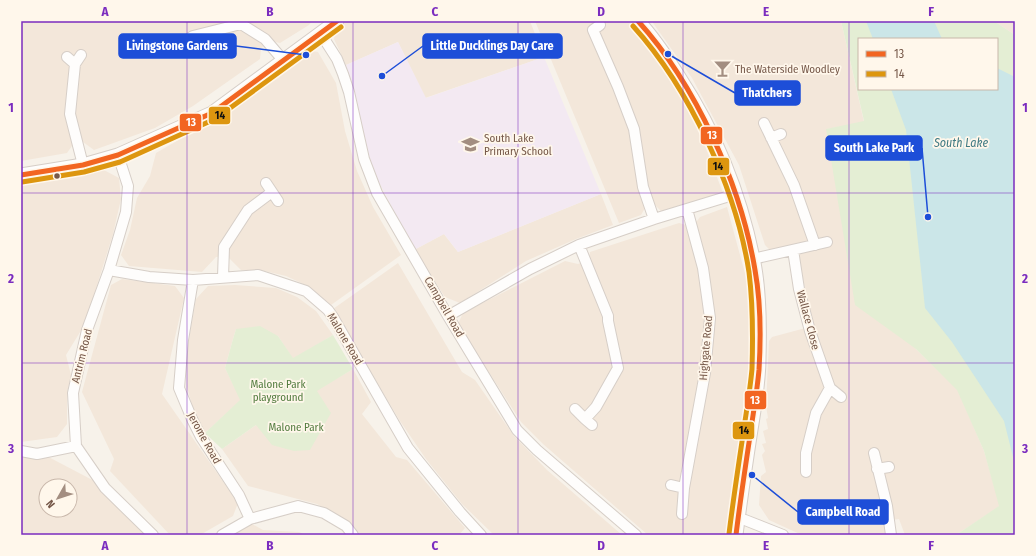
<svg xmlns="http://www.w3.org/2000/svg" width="1036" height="556" font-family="'Fira Sans Condensed',sans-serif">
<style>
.residential{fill:#f3e7da;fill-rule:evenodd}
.education{fill:#f3e9f2}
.green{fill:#e4eed4;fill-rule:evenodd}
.water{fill:#cbe6e8}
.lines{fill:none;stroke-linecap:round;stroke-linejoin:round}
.minor-casing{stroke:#d6cec7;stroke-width:12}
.tertiary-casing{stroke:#d6cec7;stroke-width:15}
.minor{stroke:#fefdfc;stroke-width:10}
.tertiary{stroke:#fefdfc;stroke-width:13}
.bus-1-casing{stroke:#fff7eb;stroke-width:8}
.bus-2-casing{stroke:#fff7eb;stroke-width:8}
.bus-1{stroke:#f26521;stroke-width:5}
.bus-2{stroke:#dd960f;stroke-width:5}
.grid{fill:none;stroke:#7b2cbf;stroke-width:1;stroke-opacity:0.55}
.bus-dot{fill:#765849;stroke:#fff7eb;stroke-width:1.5}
.labels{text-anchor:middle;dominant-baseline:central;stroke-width:3.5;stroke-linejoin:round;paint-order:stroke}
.poi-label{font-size:11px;fill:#765849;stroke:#fff7eb;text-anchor:start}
.street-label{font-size:11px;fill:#765849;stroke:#fff7eb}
.park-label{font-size:11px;fill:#547d40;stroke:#fff7eb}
.water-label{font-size:12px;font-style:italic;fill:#3f7a83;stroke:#fff7eb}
.leader{fill:none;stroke:#1d4ed8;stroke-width:1.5}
.callout-dot{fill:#1d4ed8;stroke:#fff7eb;stroke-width:1.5}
.callout{fill:#1d4ed8;stroke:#1d4ed8;stroke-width:1.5}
.callout-label{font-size:12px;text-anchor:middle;font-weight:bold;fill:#fff}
.line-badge{stroke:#fff7eb;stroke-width:1.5}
.badge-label{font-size:11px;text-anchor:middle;font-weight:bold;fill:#fff}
.pale-badge-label{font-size:11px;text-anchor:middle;font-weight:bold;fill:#111}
.neatline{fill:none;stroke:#7b2cbf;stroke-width:1.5}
.grid-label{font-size:13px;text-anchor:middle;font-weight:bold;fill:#7b2cbf}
</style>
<rect width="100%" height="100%" fill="#f7f2ea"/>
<!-- residential -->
<path class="residential" d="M21,21H312L309,25L280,43L270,41L261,48L260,59L193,106L155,128L94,150L83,142L74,143L67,153L21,161Z
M348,21H530L544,57L425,98L398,42L346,65L334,39L336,28Z
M535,21H628L646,39L671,75L691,109L723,193L661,211L654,204L645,208L641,215L619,223Z
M653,21H841L864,122L827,129L916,349L958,390L984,451L1000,506L956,535H905L899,519L884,521L885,535H802L769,520L759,505L761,476L766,472L762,455L765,451L762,444L766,443L763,431L768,429L766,419L768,418L766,406L769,341L772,337L813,326L796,245L770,250L765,245L739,165L692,78L653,23Z
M994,21H1015V35Z
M307,50L318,52L336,83L345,131L357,171L373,207L401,255L331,305L310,287L286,276L260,270H241L227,256L216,257L202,272L129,266L121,255L130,230L137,198L150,176L156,153L215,119Z
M102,169L119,178L121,199L113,234L85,324L66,355L71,375L67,393V424L57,437L21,442V182Z
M601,194L613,225L576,239L526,261L460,303L445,297L414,250L444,234L458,252Z
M727,207L750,292V382L730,531L729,535H648L543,444L521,422L458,324L463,313L565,261L578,264L589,259L590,252L679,223L686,225L697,221L700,217Z
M398,263L462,372L475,380L514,436L547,470L622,535H494L462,504L426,459L400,421L333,309Z
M122,279L175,286L184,298L162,394L238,503L233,516L200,535H170L110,471L114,459L82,392L111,285Z
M235,285L276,288L297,297L316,311L333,335L293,359L278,336L236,329L233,339L225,368L241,400L205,433L195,416L187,387L188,345L196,299L208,286Z
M353,369L371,402L362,414L396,457L407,460L465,528L459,535H361L348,521L317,504L248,486L222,449L256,425Z
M39,452L102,485L148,535H21V453ZM46,486H70V510H46Z
M252,524L263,530L299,532L306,535H232Z"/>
<!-- education -->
<path class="education" d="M398,42L426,98L544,57L601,194L458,252L444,234L414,250L366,157L358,131L356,96L346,65Z"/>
<!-- green -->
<path class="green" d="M841,21H994L1015,35V535H956L999,506L984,451L957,390L916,349L855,305L826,129L864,121ZM859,39H997V89H859Z
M260,326L278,336L293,358L333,335L353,369L317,391L331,413L310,450L294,451L272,445L256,425L222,449L205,433L240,400L225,368L233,339L236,329Z"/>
<!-- water -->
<path class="water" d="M866,21H934L942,39H873Z
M997,68L1015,77V465L1004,421L952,342L925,308L906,130L891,89H997Z"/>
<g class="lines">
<defs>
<path id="minor" d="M600,25L593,30L618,87L634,129L643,187L654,219
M321,34L337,59L343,74L349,92L364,159L377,193L448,316L517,430L537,450L636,535
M176,47L193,36L241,24L265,39L283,60
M81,55L75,64L70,114L83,165
M67,57L75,64
M764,123L794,185L815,245
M771,138L781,134
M118,155L128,186L126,212L109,270L87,330L73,393L76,446L105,488L153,535
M266,183L272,192
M793,250L799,289L810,331L830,388L841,397
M753,259L827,242
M109,270L149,277L193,280L258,275L306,291L328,310L333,317L408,448L460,512L481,535
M223,277L224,247L248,210L272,192L278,201
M193,280L183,340L179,388L192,419L201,437L239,495L250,519
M448,316L530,269L579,245L654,219L736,194
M575,409L585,419L596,407L618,368L608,321V316L579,245
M585,419L592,425
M21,451L37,454L76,446
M874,453L887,506L891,535
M877,469L889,467
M806,472V453L816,413L830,388
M671,485L684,488
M682,514L684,488L705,373L710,318L703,268L687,209
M738,519L745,520L783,535
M222,535L250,519L298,506L324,513L346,526L353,535"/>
<path id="tertiary" d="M638,21C654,38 667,58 679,77C715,132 740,194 753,258C760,290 760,325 759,358C759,384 754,410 750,436C745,469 740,502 736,535
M21,175L83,165L118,155L212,113L337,21"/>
</defs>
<!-- minor casing -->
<use href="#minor" class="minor-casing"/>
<!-- tertiary casing -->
<use href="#tertiary" class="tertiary-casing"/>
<!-- minor -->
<use href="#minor" class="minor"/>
<!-- tertiary -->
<use href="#tertiary" class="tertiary"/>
<defs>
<path id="bus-1" d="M638,21C696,85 741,185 755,270C761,303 761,337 759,370C757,392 753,414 750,436C745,469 740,502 736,535
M21,175L83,165L118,155L212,113L337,21"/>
<path id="bus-2" d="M633,26C690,89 736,189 749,272C753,304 753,337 752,369C750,391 746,413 743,435C738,468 733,501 729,534
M22,182L84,172L120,162L215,119L341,27"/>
</defs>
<!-- bus-1 casing -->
<use href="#bus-1" class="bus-1-casing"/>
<!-- bus-2 casing -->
<use href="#bus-2" class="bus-2-casing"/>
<!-- bus-1 -->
<use href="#bus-1" class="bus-1"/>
<!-- bus-2 -->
<use href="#bus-2" class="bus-2"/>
</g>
<!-- grid -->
<path class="grid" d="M187,21V535M353,21V535M518,21V535M683,21V535M849,21V535M21,193H1015M21,363H1015"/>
<!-- icons -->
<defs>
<symbol id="bar-bare" viewBox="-9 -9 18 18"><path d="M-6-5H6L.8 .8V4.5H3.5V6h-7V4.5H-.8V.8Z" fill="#a38e81" stroke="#fff7eb" stroke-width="2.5" paint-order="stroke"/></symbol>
<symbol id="school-bare" viewBox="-9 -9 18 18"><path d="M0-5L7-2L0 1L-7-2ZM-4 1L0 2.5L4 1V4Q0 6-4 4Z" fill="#a38e81" stroke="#fff7eb" stroke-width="2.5" paint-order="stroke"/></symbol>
</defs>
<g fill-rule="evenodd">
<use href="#bar-bare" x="710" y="56" width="25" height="25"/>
<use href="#school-bare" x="458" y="132" width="25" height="25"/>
</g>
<!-- markers -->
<circle class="bus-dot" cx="57" cy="176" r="3.5"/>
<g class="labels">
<!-- poi labels -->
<g class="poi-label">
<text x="735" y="69">The Waterside Woodley</text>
<text x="484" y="138">South Lake<tspan x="484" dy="13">Primary School</tspan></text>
</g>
<!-- street labels -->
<g class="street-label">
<text transform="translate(444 307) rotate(60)">Campbell Road</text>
<text transform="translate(808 320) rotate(75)">Wallace Close</text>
<text transform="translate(345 339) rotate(59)">Malone Road</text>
<text transform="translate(706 348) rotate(-85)">Highgate Road</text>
<text transform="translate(82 356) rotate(-76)">Antrim Road</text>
<text transform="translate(204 438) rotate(61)">Jerome Road</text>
</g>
<!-- park labels -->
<g class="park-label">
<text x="278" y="384">Malone Park<tspan x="278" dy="13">playground</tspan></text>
<text x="296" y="427">Malone Park</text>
</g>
<!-- water labels -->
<g class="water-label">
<text x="961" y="143">South Lake</text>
</g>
</g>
<!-- callouts -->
<path class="leader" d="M382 76L423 46M306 55L236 46M668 54L735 93M928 217L922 148M752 475L798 512"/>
<g class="callout-dot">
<circle cx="382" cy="76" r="4"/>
<circle cx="306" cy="55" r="4"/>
<circle cx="668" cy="54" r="4"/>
<circle cx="928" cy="217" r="4"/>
<circle cx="752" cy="475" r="4"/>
</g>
<g class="callout">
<rect x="423" y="34" width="139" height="24" rx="4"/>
<rect x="119" y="34" width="117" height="24" rx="4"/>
<rect x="735" y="81" width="65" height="24" rx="4"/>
<rect x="826" y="136" width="96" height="24" rx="4"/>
<rect x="798" y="500" width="90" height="24" rx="4"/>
</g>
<g class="callout-label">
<text x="492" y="50">Little Ducklings Day Care</text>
<text x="177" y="50">Livingstone Gardens</text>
<text x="767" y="97">Thatchers</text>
<text x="874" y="152">South Lake Park</text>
<text x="843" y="516">Campbell Road</text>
</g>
<g class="line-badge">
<rect x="208" y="106" width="23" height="19" rx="4" fill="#dd960f"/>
<rect x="179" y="113" width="23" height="19" rx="4" fill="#f26521"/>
<rect x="700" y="126" width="23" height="19" rx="4" fill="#f26521"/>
<rect x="707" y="157" width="23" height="19" rx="4" fill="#dd960f"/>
<rect x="744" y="390" width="23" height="20" rx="4" fill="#f26521"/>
<rect x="732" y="421" width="23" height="19" rx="4" fill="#dd960f"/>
</g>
<g class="badge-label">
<text x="191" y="126">13</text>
<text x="712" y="139">13</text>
<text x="755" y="404">13</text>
</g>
<g class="pale-badge-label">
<text x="220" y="119">14</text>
<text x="718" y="170">14</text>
<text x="744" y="434">14</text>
</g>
<!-- border -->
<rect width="1036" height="556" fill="none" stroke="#fff7eb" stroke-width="44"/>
<!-- legend -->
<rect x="858" y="38" width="140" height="52" fill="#fff7eb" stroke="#c8b7aa"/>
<rect x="866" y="51" width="20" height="6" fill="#f26521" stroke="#c8b7aa"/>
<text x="894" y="58" font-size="12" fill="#765849">13</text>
<rect x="866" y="71" width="20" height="6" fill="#dd960f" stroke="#c8b7aa"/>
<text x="894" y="78" font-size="12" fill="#765849">14</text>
<!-- north arrow -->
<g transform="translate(58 498) rotate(231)"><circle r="19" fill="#fff7eb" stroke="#c8b7aa"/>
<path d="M0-3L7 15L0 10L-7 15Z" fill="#a38e81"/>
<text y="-6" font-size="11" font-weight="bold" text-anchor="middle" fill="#765849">N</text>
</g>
<rect x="22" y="22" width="992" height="512" class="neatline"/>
<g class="grid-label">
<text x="105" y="16">A</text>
<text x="270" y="16">B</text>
<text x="435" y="16">C</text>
<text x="601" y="16">D</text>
<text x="766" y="16">E</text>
<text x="931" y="16">F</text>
<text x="11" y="112">1</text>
<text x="1025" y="112">1</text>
<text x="11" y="283">2</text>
<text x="1025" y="283">2</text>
<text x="11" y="453">3</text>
<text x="1025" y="453">3</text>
<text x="105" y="550">A</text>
<text x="270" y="550">B</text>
<text x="435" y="550">C</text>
<text x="601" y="550">D</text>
<text x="766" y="550">E</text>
<text x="931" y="550">F</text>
</g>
</svg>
